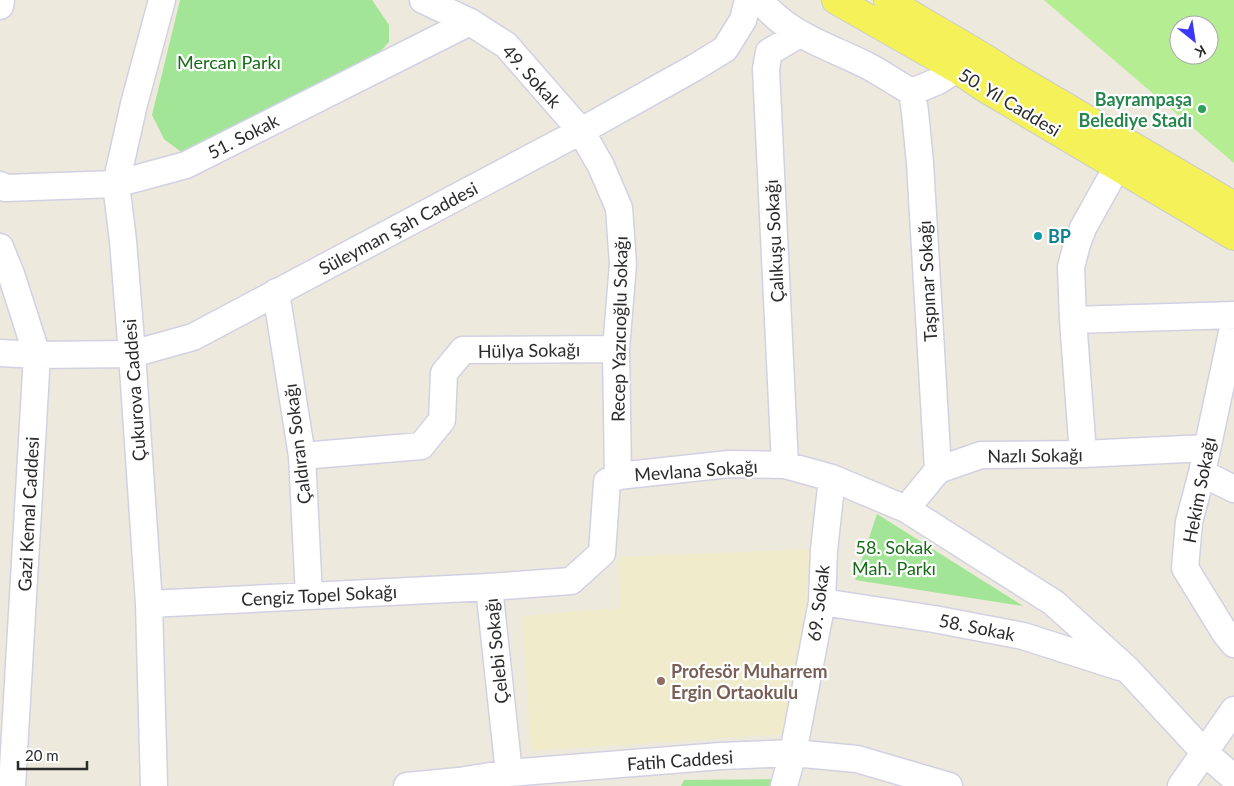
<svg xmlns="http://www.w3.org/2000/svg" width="1234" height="786" font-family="Lato,sans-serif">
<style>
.education{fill:#efebcb}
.green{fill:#a2e597}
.pitch{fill:#b4ed92;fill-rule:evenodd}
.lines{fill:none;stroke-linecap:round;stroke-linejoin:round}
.minor-casing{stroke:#d2d1e4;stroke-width:29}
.major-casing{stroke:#ccc;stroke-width:30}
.minor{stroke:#fff;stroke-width:26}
.major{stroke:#f5f159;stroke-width:28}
.leisure-dot{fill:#2e9e5b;stroke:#fff;stroke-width:2}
.culture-dot{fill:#0f9aa8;stroke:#fff;stroke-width:2}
.education-dot{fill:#8d6e63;stroke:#fff;stroke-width:2}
.labels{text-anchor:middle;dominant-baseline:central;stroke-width:4.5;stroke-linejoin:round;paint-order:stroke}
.park-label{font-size:18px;fill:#186b18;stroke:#fff}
.street-label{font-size:18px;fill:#2b2b2b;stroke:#fff}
.leisure-label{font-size:18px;font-weight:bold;fill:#27864d;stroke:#fff;text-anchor:end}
.culture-label{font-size:18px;font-weight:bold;fill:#0d838f;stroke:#fff;text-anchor:start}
.education-label{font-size:18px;font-weight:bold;fill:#785e54;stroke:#fff;text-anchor:start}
</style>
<rect width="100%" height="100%" fill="#ede9dc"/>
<!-- education -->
<path class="education" d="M811,549L807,629L787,734L531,751L522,616L620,608L618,557Z"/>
<!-- green -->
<path class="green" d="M180,0H372L389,25V42L375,57L185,155L164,139L152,115Z
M877,514L1023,606L855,580Z
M776,779L773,786H681L684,780Z"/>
<!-- pitch -->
<path class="pitch" d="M1044,0H1234V163ZM1179,25H1209V55H1179Z"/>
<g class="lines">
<defs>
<path id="minor" d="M423,0L470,22L506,45L581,131L601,166L619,208L623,264L616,349L618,476
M760,0C787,35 831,47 868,66C883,74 897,84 912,92L915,112L920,163L938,470
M0,6L1,0
M912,92L938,81L957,69
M0,185L5,188L116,184L186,165L470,22
M0,247L11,274L37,355L12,786
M276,292L302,456L309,596
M1073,320L1234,315
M1234,323L1202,473L1189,522L1185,568L1225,633L1234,644
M0,353L37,355L132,354L193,337L581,131L694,68L725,49L743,20L748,0
M1083,454L1073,320L1071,267L1077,244L1083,228L1117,167
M302,456L421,446L442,420L444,373L463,350L616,349
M785,465L766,69L769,52L800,34
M1202,473L1234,489
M906,509L1054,603L1128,670L1204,752L1234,778
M489,587L509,773
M822,602L934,619L1023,636L1120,667
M149,604L489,587L571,581L602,553L607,482L618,476L729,464L785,465L832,478L906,509L938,470L981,455L1083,454L1206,448
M154,786L149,604L132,354L123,241L116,184L134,104L162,0
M407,786L459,781L509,773L721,756L793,753L857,759L949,786
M784,786L793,753L822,602L824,550L832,478
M1181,786L1234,710"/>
<path id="major" d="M836,0L957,69L985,88L1234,236
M888,0C925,25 966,45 1003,70L1234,206"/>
</defs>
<!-- minor casing -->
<use href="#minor" class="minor-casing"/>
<!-- major casing -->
<use href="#major" class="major-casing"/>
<!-- minor -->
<use href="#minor" class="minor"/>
<!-- major -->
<use href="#major" class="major"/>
</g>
<!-- markers -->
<circle class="leisure-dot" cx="1202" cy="109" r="5"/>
<circle class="culture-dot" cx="1038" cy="236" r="5"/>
<circle class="education-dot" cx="661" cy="681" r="5"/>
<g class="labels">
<!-- park labels -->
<g class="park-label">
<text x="229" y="62">Mercan Parkı</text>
<text x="894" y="547">58. Sokak<tspan x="894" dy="21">Mah. Parkı</tspan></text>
</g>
<!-- street labels -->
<g class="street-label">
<text transform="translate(532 76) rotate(48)">49. Sokak</text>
<text transform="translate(1010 102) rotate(31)">50. Yıl Caddesi</text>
<text transform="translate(243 136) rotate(-27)">51. Sokak</text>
<text transform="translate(398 228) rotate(-28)">Süleyman Şah Caddesi</text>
<text transform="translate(774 241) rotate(-93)">Çalıkuşu Sokağı</text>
<text transform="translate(927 281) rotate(-93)">Taşpınar Sokağı</text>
<text transform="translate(619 329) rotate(-89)">Recep Yazıcıoğlu Sokağı</text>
<text transform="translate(529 350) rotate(-1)">Hülya Sokağı</text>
<text transform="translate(134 390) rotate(-94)">Çukurova Caddesi</text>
<text transform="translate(297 444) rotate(-97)">Çaldıran Sokağı</text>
<text transform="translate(1035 455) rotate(-1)">Nazlı Sokağı</text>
<text transform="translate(696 470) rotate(-4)">Mevlana Sokağı</text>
<text transform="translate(1199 490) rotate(-79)">Hekim Sokağı</text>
<text transform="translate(28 514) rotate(-87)">Gazi Kemal Caddesi</text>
<text transform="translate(319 595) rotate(-3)">Cengiz Topel Sokağı</text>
<text transform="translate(818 603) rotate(-83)">69. Sokak</text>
<text transform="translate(977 627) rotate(11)">58. Sokak</text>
<text transform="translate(496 651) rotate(-96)">Çelebi Sokağı</text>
<text transform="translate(680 760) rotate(-4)">Fatih Caddesi</text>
</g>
<!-- leisure labels -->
<g class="leisure-label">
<text x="1192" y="99">Bayrampaşa<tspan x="1192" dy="21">Belediye Stadı</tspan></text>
</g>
<!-- culture labels -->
<g class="culture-label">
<text x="1048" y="236">BP</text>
</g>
<!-- education labels -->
<g class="education-label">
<text x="671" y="671">Profesör Muharrem<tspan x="671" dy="21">Ergin Ortaokulu</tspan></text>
</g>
</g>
<!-- north arrow -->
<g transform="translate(1194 40) rotate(150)"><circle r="24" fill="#ffffff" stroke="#aaaaaa"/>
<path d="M0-4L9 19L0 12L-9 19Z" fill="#3b37ff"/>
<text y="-8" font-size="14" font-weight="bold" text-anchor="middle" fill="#2b2b2b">K</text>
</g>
<!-- scale -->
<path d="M18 761v8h69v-8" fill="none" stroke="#2b2b2b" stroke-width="2.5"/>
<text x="25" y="761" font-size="15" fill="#2b2b2b" stroke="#ffffff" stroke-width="4" paint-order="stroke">20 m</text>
</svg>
